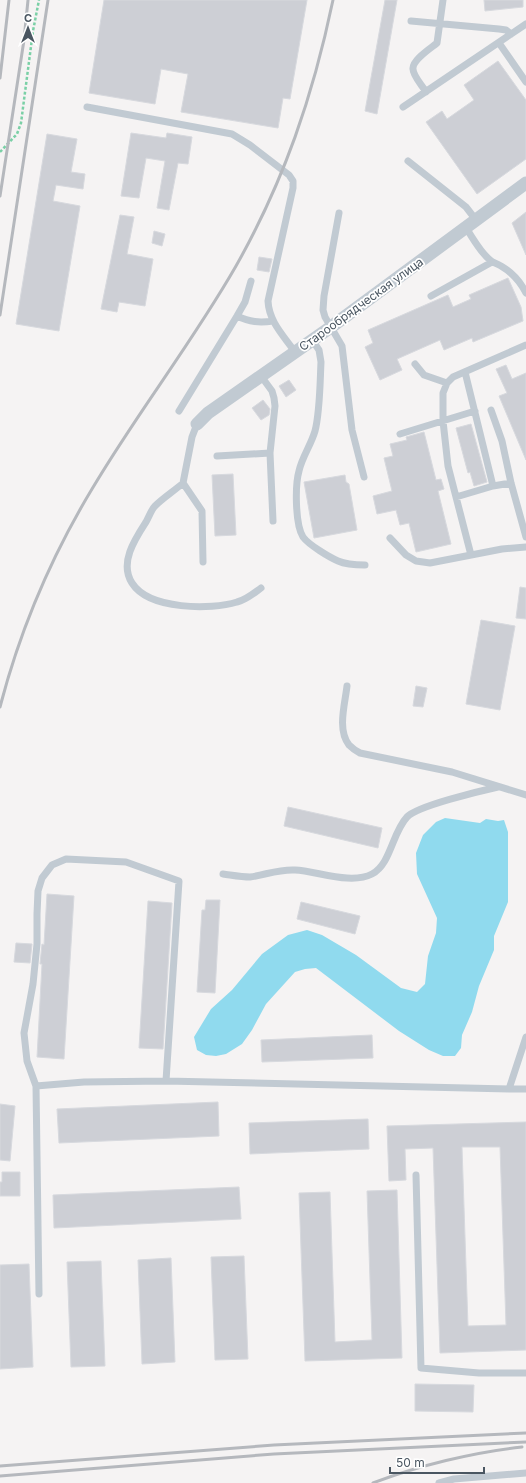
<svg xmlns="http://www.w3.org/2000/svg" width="526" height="1483" font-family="Inter,sans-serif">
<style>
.water{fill:#90daee}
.building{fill:#cdcfd5;stroke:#d7d9de;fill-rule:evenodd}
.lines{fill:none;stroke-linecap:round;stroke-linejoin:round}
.path{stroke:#7ad0a6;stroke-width:2.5;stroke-dasharray:3 2;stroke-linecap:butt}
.lane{stroke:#c1cad2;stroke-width:7}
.street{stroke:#c1cad2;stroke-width:13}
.rail{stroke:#b5b8bd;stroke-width:3}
.labels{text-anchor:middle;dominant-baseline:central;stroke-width:3.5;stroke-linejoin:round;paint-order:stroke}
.street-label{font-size:12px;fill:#4a5661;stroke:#fff}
</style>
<rect width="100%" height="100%" fill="#f5f3f3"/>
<!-- water -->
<path class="water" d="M445,818L480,823L486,819L498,821L504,820L508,832V902L494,936V950L479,986L472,1012L462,1035L461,1048L455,1056H443L429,1050L399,1031L316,968L305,969L295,972L266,1004L252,1030L242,1044L226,1054L216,1056L206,1055L197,1050L194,1037L211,1009L232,990L262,954L288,935L307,930L322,935L356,955L401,988L417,992L425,984L428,956L436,933L437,918L417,874L416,853L423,835L436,822Z"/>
<!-- building -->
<path class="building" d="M104,0H307L290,99L283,98L278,128L181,112L188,74L161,69L155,104L89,93Z
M385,0H397L377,114L365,111Z
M484,0H523V7L485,11Z
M498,61L526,100V159L477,194L426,122L442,111L447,119L474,100L464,85Z
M131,133L166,138L167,133L192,137L188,164L178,163L169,210L157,208L165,161L146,158L139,198L121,196Z
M47,134L77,139L71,172L85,174L83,189L56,185L53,201L80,206L59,331L16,324Z
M526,212V255L512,223Z
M120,215L134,217L127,254L153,259L145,306L119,302L117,312L101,309Z
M154,231L165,234L162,246L152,243Z
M259,257L272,259L269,272L257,270Z
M508,278L521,307L523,321L473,342L472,338L444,350L440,340L397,359L402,370L380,380L365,347L373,343L368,330L448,295L453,307L471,299L469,295Z
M506,365L512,379L526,373V460L499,396L507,393L496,369Z
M289,380L296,390L286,397L279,386Z
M263,400L270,409L269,415L261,420L252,408Z
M471,424L487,482L474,486L470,472L468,473L456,428Z
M424,432L436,480L441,479L444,489L438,491L451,544L416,552L409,523L400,525L396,510L377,514L373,496L392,491L384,458L393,456L390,444L407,440L406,437Z
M233,474L236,535L215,536L212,475Z
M345,475L346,482L349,484L357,530L314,538L304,482Z
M520,587L526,588V619L516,618Z
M481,620L515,626L500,710L466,704Z
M416,686L427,688L423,707L413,706Z
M288,807L382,828L378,848L284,826Z
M47,894L74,896L64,1059L37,1057L42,964H40L42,944L44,945Z
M206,900H220L215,993L197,992L202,910H205Z
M148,901L172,903L163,1049L139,1048Z
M301,902L360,916L355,934L297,919Z
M16,943L32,944L30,963L14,962Z
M372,1035L373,1058L262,1062L261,1040Z
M218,1102L219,1136L59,1143L57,1109Z
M0,1104L15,1106L10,1161L0,1160Z
M368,1119L369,1149L250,1154L249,1123Z
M526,1122V1350L440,1353L433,1148L405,1149L406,1180L389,1181L387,1126ZM462,1147H500L506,1325L468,1326Z
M2,1172H20V1196H0V1182H2Z
M239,1187L241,1219L54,1228L53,1195Z
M397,1190L402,1358L305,1361L299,1193L330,1192L335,1342L372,1340L367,1191Z
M244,1256L248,1359L215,1360L211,1257Z
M171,1258L175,1362L142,1364L138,1260Z
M101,1261L105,1366L71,1367L67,1262Z
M29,1264L33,1367L0,1369V1265Z
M415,1384L474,1385L473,1412L415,1411Z"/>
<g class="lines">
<!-- path -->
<path class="path" d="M0,152L17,134L21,123L33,31L39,0"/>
<!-- lane -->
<path class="lane" d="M411,21L499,29L506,30L511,34
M499,43L526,82
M426,92C422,85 413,76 413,69C412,60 431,48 437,43L443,0
M87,107L232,134L250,145L289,175L293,181V188L268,301C269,322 284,336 295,352
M403,107L526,24
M408,161L466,207L476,220
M339,213L324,296L323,310L325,317L342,346L352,430L364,477
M466,228C473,238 480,252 490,260C493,263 497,263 501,266C513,273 520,281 526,293
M431,296L492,262
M237,316C250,322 259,323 273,321
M312,340L319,350L321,362C320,382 320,412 315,431C311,445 302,457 299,471C295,485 295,524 303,537C309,545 329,557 338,561C347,565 356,565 365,565
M415,364L424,375L447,383
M465,372L493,486
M261,376L272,391L274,398L275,406L270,453L273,521
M491,410L502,441L511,483L526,537
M179,411L237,316L245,302L251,281
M400,434L475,411
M217,456L270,453
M183,483L192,437L197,424
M456,497L493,486L511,483
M390,538L406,555L416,561L430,563L502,549L526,547
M471,555L448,466L443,421V393L447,383L453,377L526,345
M203,562L202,511L183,483C174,491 163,498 155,506C151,510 149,517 146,522C135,539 119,563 132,583C149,610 211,610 237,602C246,600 254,593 261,588
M347,686C345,704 337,730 349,745C352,748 356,751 360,753L452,772L526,795
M223,874C231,875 241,877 250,877C265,875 279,869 295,870C317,871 351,885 372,874C391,864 392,833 407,817C417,806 480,791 498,787
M36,1086L27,1061L24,1033L33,984L37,944V914L38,891L42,878L52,865L66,859L126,862L179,881L166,1081
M509,1089H526
M416,1175L421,1368L479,1373H526
M39,1294L36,1086L84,1082L166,1081L509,1089L526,1037
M439,1483L454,1479L526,1473"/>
<!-- street -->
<path class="street" d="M197,424L208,413L331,327L526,183"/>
<!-- rail -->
<path class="rail" d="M0,78L9,0
M0,196L24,40L28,0
M0,315L48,0
M0,707C20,630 51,557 92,489C137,413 192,343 236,266C284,181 313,96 333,0
M0,1466L274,1445L526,1433
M0,1476L274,1454L526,1442
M373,1483C417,1466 474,1452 522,1447"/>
</g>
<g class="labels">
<!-- street labels -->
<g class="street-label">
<text transform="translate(361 304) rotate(-36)">Старообрядческая улица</text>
</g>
</g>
<!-- north arrow -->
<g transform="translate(28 28)" stroke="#ffffff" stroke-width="3" paint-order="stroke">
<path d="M0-3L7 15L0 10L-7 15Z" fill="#4a5661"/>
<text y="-6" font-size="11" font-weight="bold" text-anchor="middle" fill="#4a5661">С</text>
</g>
<!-- scale -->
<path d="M390 1467v6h94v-6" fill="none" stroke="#4a5661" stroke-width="2"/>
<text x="396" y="1467" font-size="12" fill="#4a5661" stroke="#ffffff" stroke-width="3" paint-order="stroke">50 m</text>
</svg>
